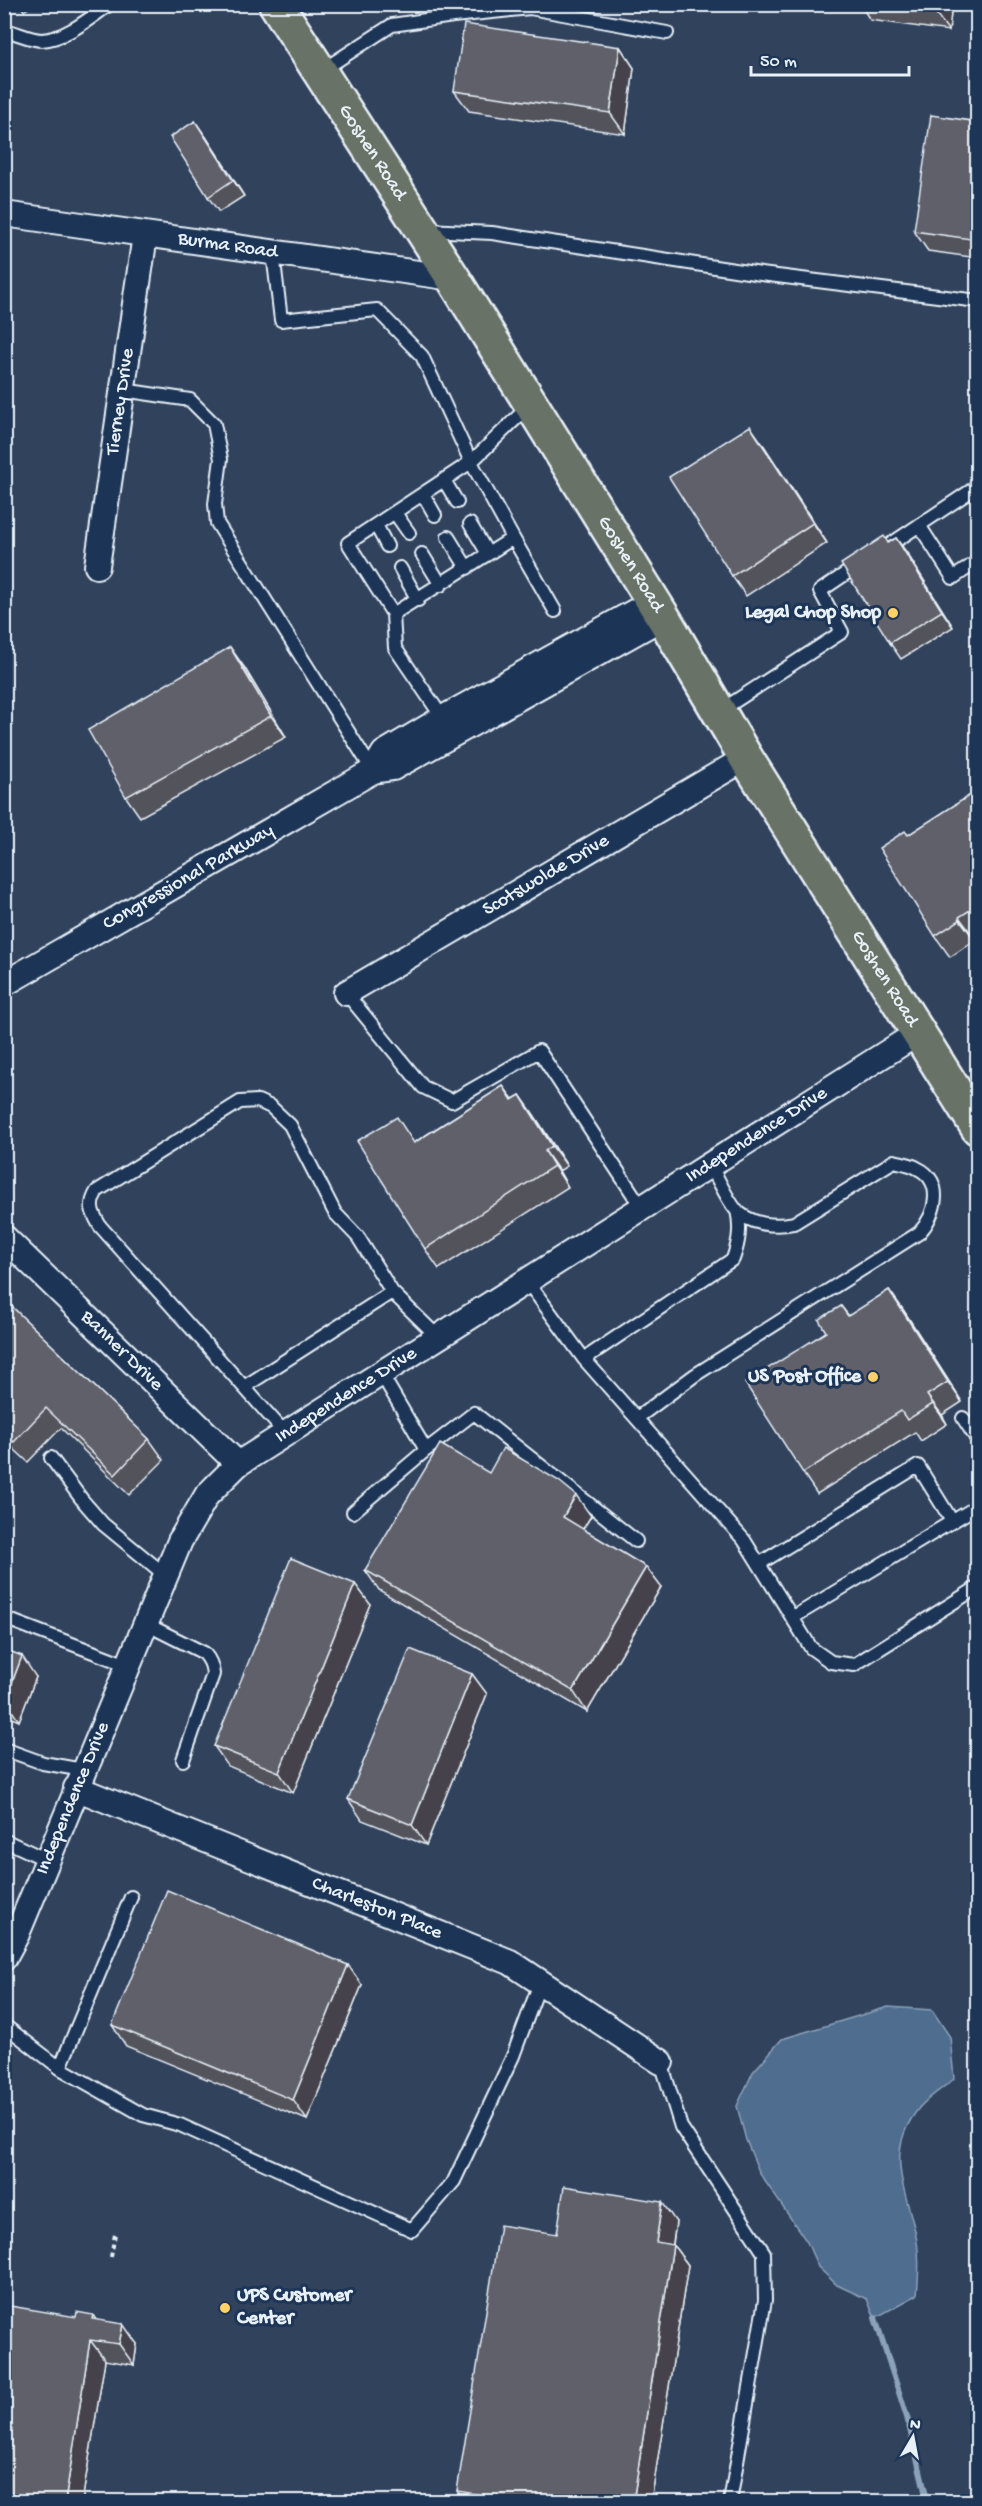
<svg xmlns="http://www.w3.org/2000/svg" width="982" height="2506" font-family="'Gochi Hand',sans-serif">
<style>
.water{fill:#4f6d8f;stroke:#8ca2b9;stroke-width:1.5}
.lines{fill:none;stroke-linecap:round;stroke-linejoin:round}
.stream{stroke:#8ca2b9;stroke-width:6}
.service-casing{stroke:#e8f1f8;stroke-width:16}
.minor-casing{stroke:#e8f1f8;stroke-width:28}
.primary-casing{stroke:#e8f1f8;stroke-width:38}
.path{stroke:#e8f1f8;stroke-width:4;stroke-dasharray:4.5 4.5;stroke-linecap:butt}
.service{stroke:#1d3557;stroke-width:12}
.minor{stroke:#1d3557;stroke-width:24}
.primary{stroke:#697266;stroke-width:33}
.wall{fill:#53535c;stroke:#e8f1f8;stroke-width:1.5}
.shaded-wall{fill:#44434b;stroke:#e8f1f8;stroke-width:1.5}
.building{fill:#61606b;stroke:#e8f1f8;stroke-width:1.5}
.poi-dot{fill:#ffd166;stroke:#1d3557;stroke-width:2}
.labels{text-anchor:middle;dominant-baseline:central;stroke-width:6;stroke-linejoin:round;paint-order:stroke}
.street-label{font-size:20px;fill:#e8f1f8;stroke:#1d3557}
.poi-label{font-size:20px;font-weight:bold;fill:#e8f1f8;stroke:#1d3557;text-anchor:end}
</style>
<rect width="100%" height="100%" fill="#31425d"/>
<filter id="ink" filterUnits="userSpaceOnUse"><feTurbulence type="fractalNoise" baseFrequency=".0167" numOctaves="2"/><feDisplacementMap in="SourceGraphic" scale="12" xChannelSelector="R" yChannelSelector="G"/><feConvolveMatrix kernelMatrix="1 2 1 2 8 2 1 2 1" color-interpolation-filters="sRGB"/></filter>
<g filter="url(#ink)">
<!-- water -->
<path class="water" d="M888,2007L932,2010L950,2037L954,2079C943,2088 928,2097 919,2108C885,2150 904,2185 915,2231C920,2253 919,2273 917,2295L875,2318L867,2299L837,2285L818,2267L807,2242L760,2174L746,2140L737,2106L753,2072L782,2039Z"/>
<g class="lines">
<!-- stream -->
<path class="stream" d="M875,2318L907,2417L926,2495L930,2502"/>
<defs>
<path id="service" d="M4,30C16,32 30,40 42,40C66,39 91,17 110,4
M321,71L392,25L453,16L530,8L667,33
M426,230L492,233L761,274L978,301
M273,253L281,320L377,310L422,356L471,462L348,543L393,614
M123,390L190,400L214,424L221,459L215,504L217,523L373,771
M444,480L457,502
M423,494L435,515
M395,513L409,533
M470,524L488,554
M376,525L387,546
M919,525L953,578L978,561
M448,537L467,568
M513,538L555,611
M885,548L978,486
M422,554L441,585
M400,568L418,600
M720,711L842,632L820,591L860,564
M444,720L395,648L393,614L513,538L471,462L529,406
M346,993L423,1087L452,1101L539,1051L642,1208
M527,1281L584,1359L744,1540L811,1648L831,1662L854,1665L978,1587
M584,1359L733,1259C739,1242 741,1228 737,1210
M244,1387L392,1292
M637,1418L695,1375L919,1233C936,1215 945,1181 917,1168C911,1164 901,1163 894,1161L794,1223C775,1227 751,1225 736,1210C726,1198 718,1178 710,1165
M963,1418L978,1441
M286,1434L100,1226C92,1212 88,1206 97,1191L240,1102L258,1101L271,1107L290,1125L335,1213L358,1237L392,1292L438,1337
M426,1450L474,1413L636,1541
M51,1458L83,1501L103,1524L164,1574
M353,1512L426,1450L382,1375
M759,1564L918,1466L952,1521
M4,1618L127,1665
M792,1618L978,1506
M144,1623L204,1653C210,1660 212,1665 213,1674L183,1760
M4,1749L43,1763L83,1770
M4,1840L47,1860
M4,2025L60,2068L143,2115L180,2125L412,2230L454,2181L513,2056L540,1983
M661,2062L681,2127L764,2253L765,2300L730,2502
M60,2068L131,1897"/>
<g id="minor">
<path id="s1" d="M4,214L453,278"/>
<path id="s2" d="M97,566L145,235"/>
<path d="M373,771L384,753L443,718L654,601"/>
<path id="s3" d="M4,984L373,771L393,768L663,617"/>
<path id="s4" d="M346,993L746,758"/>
<path id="s5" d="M4,1237L238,1464"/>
<path id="s6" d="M76,1788L510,1962L661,2062"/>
<path id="s7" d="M4,1958L17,1934L180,1541L207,1495L238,1464L918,1033"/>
</g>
<g id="primary">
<path id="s8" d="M276,4L453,278L663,617L746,758L978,1128"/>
</g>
</defs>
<!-- service casing -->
<use href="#service" class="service-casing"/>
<!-- minor casing -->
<use href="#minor" class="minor-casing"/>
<!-- primary casing -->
<use href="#primary" class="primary-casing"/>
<!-- path -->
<path class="path" d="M111,2257L115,2234"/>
<!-- service -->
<use href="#service" class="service"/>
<!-- minor -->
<use href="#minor" class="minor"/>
<!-- primary -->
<use href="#primary" class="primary"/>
</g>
<!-- wall -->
<path class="wall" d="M20,4H34L24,11Z
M860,4H952L949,31L870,20Z
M620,47L634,68L625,134L469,111L454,91Z
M978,122V258L928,251L914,231Z
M206,137L244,196L219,212L208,197Z
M764,446L827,543L746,596L732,576Z
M896,538L953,627L901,659L890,643L888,542Z
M244,667L286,737L140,817L126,797Z
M978,790V935L974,937L975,940L950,957L935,936L908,835Z
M503,1086L513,1099L520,1095L534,1115L567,1166L559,1171L568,1187L439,1269L425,1249L415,1142Z
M889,1290L904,1311L962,1402L942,1415L947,1424L921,1441L915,1432L817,1494L803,1473L826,1332L841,1306L849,1316Z
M4,1299L149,1439L164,1460L129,1495L61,1428L28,1462L4,1440Z
M591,1516L583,1529L646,1567L661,1587L587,1712L379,1590L365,1570Z
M355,1584L370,1604L293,1793L228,1766L214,1746Z
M4,1649L36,1677L19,1721L4,1715Z
M472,1674L487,1694L426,1845L362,1820L348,1799Z
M362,1985L307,2120L126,2046L112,2025Z
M676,2222L673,2245L688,2265L651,2502H465L457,2491L557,2234Z
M93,2315L96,2320L137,2344L134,2365L105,2360L82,2502H4L76,2317Z"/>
<!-- shaded-wall -->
<path class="shaded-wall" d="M935,4H952L949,31L934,11Z
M620,47L634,68L625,134L610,113Z
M195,121L206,137L244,196L233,180Z
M750,426L764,446L827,543L813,523Z
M896,538L907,553L953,627L942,611Z
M230,647L244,667L286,737L271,716Z
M959,917L974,937L975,940L960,920Z
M520,1095L534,1115L567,1166L552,1146Z
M545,1151L559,1171L568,1187L554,1166Z
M889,1290L904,1311L962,1402L948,1382Z
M927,1395L942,1415L947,1424L933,1404Z
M576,1495L591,1516L577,1538L563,1517Z
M646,1567L661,1587L587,1712L573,1691Z
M355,1584L370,1604L293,1793L279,1772Z
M22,1656L36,1677L19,1721L5,1701Z
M472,1674L487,1694L426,1845L412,1825Z
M348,1965L362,1985L307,2120L293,2100Z
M662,2202L676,2222L670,2262L656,2242Z
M673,2245L688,2265L651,2502H633Z
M123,2324L137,2344L134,2365L119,2344Z
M90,2340L105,2360L82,2502H65Z"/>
<!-- building -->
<path class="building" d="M891,4H935L934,11Z
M464,24L620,47L610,113L454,91Z
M931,115L978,122V240L914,231Z
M195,121L233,180L208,197L170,137Z
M750,426L813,523L732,576L669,477Z
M884,536L888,543L896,538L942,611L890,643L841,564Z
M230,647L271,716L126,797L88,730Z
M978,790V905L959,917L960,920L935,936L879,848L905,831L908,835Z
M503,1086L512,1100L520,1095L552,1146L545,1151L554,1166L425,1249L357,1141L397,1117L414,1143Z
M889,1290L948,1382L927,1395L933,1404L907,1420L901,1411L803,1473L745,1383L826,1332L819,1320L831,1312L841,1306L848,1316Z
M4,1299L149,1439L115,1475L46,1408L14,1442L4,1433Z
M440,1444L489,1473L503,1448L559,1481L576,1495L563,1517L646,1567L573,1691L365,1570Z
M291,1558L355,1584L279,1772L214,1746Z
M4,1649L22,1656L5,1701H4Z
M410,1649L472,1674L412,1825L348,1799Z
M167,1890L348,1965L293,2100L112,2025Z
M564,2186L662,2202L656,2242L673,2245L633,2502H524L457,2491L500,2225L557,2234Z
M4,2305L76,2317L77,2312L93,2315L92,2319L123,2324L119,2344L90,2340L65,2502H4Z"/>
</g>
<!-- markers -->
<g class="poi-dot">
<circle cx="893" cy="613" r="6"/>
<circle cx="873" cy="1377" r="6"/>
<circle cx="225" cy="2308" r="6"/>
</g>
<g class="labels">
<!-- street labels -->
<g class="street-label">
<text stroke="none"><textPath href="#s8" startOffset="177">Goshen Road</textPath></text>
<text stroke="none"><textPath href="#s1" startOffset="226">Burma Road</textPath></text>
<text stroke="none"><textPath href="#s2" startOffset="166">Tierney Drive</textPath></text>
<text stroke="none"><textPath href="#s8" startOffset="663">Goshen Road</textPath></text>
<text stroke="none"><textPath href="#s4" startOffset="232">Scotswolde Drive</textPath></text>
<text stroke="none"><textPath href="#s3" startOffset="213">Congressional Parkway</textPath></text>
<text stroke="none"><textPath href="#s8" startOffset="1149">Goshen Road</textPath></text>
<text stroke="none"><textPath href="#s7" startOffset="1164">Independence Drive</textPath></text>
<text stroke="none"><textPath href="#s5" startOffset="164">Banner Drive</textPath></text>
<text stroke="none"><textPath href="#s7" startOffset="678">Independence Drive</textPath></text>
<text stroke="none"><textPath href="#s7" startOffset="174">Independence Drive</textPath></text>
<text stroke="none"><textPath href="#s6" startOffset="324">Charleston Place</textPath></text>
</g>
<!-- poi labels -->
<g class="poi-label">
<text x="881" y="613">Legal Chop Shop</text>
<text x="861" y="1377">US Post Office</text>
<text x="237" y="2296" text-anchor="start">UPS Customer<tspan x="237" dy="23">Center</tspan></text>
</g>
</g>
<!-- margin -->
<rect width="982" height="2506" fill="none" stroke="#1d3557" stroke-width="24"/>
<rect x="12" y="12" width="958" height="2482" fill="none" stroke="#e8f1f8" stroke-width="2" filter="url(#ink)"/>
<!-- north arrow -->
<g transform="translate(913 2437) rotate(10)" stroke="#1d3557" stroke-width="4.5" paint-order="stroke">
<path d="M0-4.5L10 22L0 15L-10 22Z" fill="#e8f1f8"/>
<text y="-9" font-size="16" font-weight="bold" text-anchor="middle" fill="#e8f1f8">N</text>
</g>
<!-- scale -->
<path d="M751 66v9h158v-9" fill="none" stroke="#e8f1f8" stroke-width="3"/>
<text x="760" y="66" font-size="18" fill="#e8f1f8" stroke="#1d3557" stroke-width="4.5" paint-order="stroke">50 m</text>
</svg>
